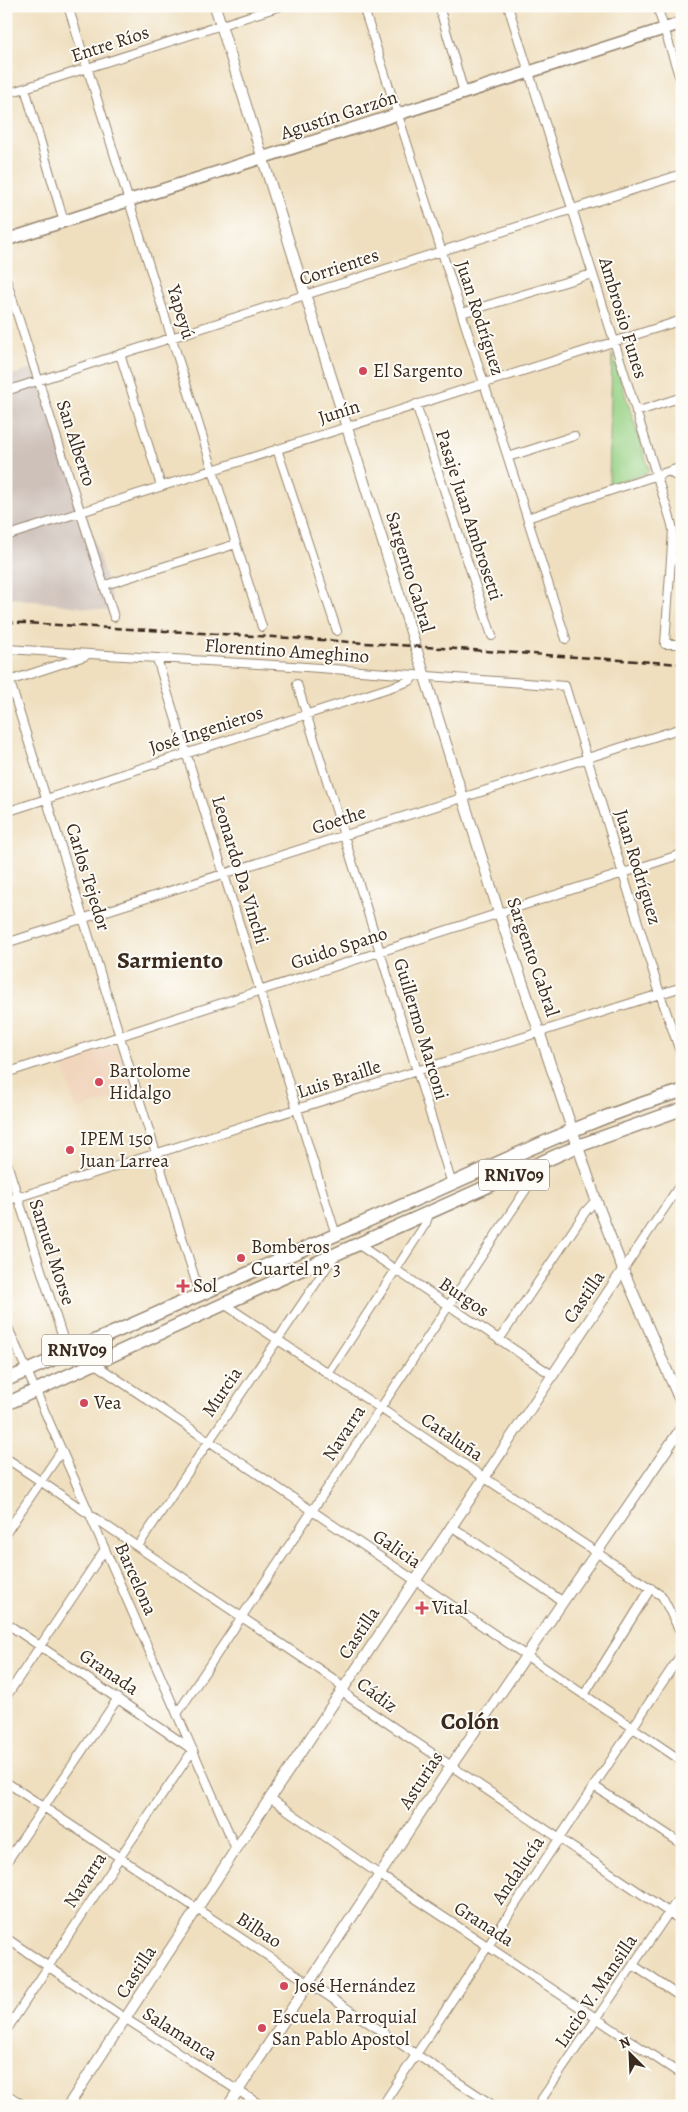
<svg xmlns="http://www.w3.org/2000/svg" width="688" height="2112" font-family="Alegreya,serif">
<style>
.built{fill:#f1d5bd}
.industrial{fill:#cec1ba}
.green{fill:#98d286;stroke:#6a7e52}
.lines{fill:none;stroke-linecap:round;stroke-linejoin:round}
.minor-casing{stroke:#95846e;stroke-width:10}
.tertiary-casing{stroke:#95846e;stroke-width:12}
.secondary-casing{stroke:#95846e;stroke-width:14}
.primary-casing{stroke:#95846e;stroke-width:15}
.minor{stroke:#fff;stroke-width:8}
.tertiary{stroke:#fff;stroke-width:10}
.secondary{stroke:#fff;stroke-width:11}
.primary{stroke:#fff;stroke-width:12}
.rail{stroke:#3b2a1e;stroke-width:2.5;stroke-dasharray:8 4;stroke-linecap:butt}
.poi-dot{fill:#d1495b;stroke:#fdfcf7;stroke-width:2}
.labels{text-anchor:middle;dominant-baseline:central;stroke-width:4;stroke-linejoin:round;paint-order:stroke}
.shield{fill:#fdfcf7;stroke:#75695f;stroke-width:1}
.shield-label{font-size:18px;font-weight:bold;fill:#3b2a1e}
.street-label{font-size:19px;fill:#3b2a1e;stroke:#fdfcf7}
.poi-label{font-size:19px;fill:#3b2a1e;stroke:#fdfcf7;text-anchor:start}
.district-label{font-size:24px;font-weight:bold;fill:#3b2a1e;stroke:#fdfcf7}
</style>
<rect width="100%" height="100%" fill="#fdfcf7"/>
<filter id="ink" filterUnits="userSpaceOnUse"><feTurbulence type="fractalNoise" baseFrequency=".02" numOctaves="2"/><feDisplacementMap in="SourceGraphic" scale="10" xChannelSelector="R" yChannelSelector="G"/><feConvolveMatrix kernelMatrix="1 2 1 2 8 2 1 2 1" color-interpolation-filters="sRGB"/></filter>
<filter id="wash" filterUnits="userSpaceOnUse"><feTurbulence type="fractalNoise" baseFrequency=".0096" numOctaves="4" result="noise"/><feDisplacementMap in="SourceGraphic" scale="20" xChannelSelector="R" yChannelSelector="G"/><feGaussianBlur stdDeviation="1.12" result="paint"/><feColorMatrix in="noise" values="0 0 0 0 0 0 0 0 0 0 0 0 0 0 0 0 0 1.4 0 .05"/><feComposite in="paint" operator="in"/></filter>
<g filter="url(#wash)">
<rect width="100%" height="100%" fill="#efdfbf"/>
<!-- built -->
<path class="built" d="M112,1047L118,1051L133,1092L77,1110L62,1063Z"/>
<!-- industrial -->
<path class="industrial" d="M41,366L116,612L6,597V377Z"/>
<!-- green -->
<path class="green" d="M612,354L649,469L647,473L609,484Z"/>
</g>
<g filter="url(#ink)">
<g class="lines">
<defs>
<path id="minor" d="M68,6L262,627
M363,6L566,639
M439,6L464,93
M508,6L671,521L673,530L671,559L665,644H682
M657,6L682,85
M25,88L64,222
M6,94L281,6
M6,279L114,617
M462,313L592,274
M120,354L161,486
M6,391L682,174
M416,404L492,636
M636,412L682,397
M277,449L337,631
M508,457L574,436
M670,471L674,475L682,476
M527,518L682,467
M6,536L682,320
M671,559H682
M105,585L236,544
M6,649L292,666L565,686L660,994L682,1057
M157,659L336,1235
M6,669L200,1295
M6,682L85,656
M297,684L452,1184
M6,812L410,681L414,676
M6,943L682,728
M6,1073L682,854
M6,1160L68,1354
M6,1201L682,987
M359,1245L552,1375
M623,1270L682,1182
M224,1304L662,1596L682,1635
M6,1323L236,1849
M499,1340L586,1211L596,1200
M95,1364L682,1761
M328,1374L426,1223L429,1214
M6,1458L335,1680L350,1698L682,1921
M451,1526L562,1601
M6,1533L62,1450
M138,1546L333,1258
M6,1623L193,1750L120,1857L6,2031
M584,1695L651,1588
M6,1697L105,1549
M177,1714L531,1182L533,1176L531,1168
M6,1782L494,2106
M594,1786L682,1844
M270,1798L380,1875L682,2075
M6,1863L118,1698
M6,1938L126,2019L262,2106
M633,1965L682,1998
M6,2094L25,2106
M382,2106L682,1653
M537,2106L682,1893"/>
<path id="tertiary" d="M215,6L499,913L596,1200L623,1270L682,1405
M68,2106L236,1849L623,1270
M228,2106L451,1766L682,1427"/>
<path id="secondary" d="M6,240L682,23"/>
<path id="primary" d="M6,1380C143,1319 280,1259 417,1199C505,1161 589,1118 682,1091
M6,1404L224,1304L578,1146L682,1109"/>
</defs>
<!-- minor casing -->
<use href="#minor" class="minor-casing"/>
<!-- tertiary casing -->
<use href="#tertiary" class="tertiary-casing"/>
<!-- secondary casing -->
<use href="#secondary" class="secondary-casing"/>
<!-- primary casing -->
<use href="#primary" class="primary-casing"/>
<!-- minor -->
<use href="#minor" class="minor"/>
<!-- tertiary -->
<use href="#tertiary" class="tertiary"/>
<!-- secondary -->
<use href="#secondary" class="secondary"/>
<!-- primary -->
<use href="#primary" class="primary"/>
<!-- rail -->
<path class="rail" d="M6,622L291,638L682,664"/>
</g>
</g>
<!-- markers -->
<g class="poi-dot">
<circle cx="363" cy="371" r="5"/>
<circle cx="99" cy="1082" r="5"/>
<circle cx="70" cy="1150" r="5"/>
<circle cx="241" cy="1258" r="5"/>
<path d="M180.5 1278.5h5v5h5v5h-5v5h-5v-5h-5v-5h5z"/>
<circle cx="84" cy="1403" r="5"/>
<path d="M419.5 1600.5h5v5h5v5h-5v5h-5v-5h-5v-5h5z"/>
<circle cx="284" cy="1986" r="5"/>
<circle cx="262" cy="2028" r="5"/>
</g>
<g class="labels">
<!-- shield labels -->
<g class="shield">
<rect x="479" y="1159.5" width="70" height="31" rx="4"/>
<rect x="42" y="1334.5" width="70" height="31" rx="4"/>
</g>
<g class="shield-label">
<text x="514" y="1175">RN1V09</text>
<text x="77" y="1350">RN1V09</text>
</g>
<!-- street labels -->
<g class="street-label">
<text transform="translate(110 44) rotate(-18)">Entre Ríos</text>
<text transform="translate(339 115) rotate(-18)">Agustín Garzón</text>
<text transform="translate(339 267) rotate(-18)">Corrientes</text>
<text transform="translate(181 312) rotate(73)">Yapeyú</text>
<text transform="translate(480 318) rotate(72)">Juan Rodríguez</text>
<text transform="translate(623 318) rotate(73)">Ambrosio Funes</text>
<text transform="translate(339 412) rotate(-18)">Junín</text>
<text transform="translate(76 443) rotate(72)">San Alberto</text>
<text transform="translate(469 515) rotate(72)">Pasaje Juan Ambrosetti</text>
<text transform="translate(410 572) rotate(73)">Sargento Cabral</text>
<text transform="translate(287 651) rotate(4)">Florentino Ameghino</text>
<text transform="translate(206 730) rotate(-18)">José Ingenieros</text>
<text transform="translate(339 820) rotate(-18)">Goethe</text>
<text transform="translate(638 867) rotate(73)">Juan Rodríguez</text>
<text transform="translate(240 870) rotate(73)">Leonardo Da Vinchi</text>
<text transform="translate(88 877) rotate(73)">Carlos Tejedor</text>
<text transform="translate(339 948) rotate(-18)">Guido Spano</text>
<text transform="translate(533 957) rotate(71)">Sargento Cabral</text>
<text transform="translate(421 1029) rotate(73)">Guillermo Marconi</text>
<text transform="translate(339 1079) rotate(-18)">Luis Braille</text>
<text transform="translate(52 1252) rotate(72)">Samuel Morse</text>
<text transform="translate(464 1297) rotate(34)">Burgos</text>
<text transform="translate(584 1297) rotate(-56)">Castilla</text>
<text transform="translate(222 1392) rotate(-56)">Murcia</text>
<text transform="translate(344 1433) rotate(-57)">Navarra</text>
<text transform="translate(452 1437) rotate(34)">Cataluña</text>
<text transform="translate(397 1549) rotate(34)">Galicia</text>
<text transform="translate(136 1579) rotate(66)">Barcelona</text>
<text transform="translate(359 1633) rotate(-56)">Castilla</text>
<text transform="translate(109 1672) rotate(34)">Granada</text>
<text transform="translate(377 1695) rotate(37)">Cádiz</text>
<text transform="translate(421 1780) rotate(-57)">Asturias</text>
<text transform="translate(518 1870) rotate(-56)">Andalucía</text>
<text transform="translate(85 1880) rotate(-57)">Navarra</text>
<text transform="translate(484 1924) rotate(33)">Granada</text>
<text transform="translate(259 1930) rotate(33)">Bilbao</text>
<text transform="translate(136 1972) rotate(-57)">Castilla</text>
<text transform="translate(596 1991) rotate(-56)">Lucio V. Mansilla</text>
<text transform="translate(180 2034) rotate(32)">Salamanca</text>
</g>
<!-- poi labels -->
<g class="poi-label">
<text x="373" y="371">El Sargento</text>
<text x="109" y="1071">Bartolome<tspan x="109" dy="22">Hidalgo</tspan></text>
<text x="80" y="1139">IPEM 150<tspan x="80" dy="22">Juan Larrea</tspan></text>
<text x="251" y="1247">Bomberos<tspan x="251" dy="22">Cuartel nº 3</tspan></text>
<text x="193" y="1286">Sol</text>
<text x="94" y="1403">Vea</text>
<text x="432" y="1608">Vital</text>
<text x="294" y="1986">José Hernández</text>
<text x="272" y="2017">Escuela Parroquial<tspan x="272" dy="22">San Pablo Apostol</tspan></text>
</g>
<!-- district labels -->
<g class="district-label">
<text x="170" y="960">Sarmiento</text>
<text x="470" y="1721">Colón</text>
</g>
</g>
<!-- margin -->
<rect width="688" height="2112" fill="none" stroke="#fdfcf7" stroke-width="25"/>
<!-- north arrow -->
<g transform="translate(630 2054) rotate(336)" stroke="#fdfcf7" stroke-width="4" paint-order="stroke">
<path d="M0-4L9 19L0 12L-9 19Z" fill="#3b2a1e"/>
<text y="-8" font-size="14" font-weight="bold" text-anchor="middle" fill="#3b2a1e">N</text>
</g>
</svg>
